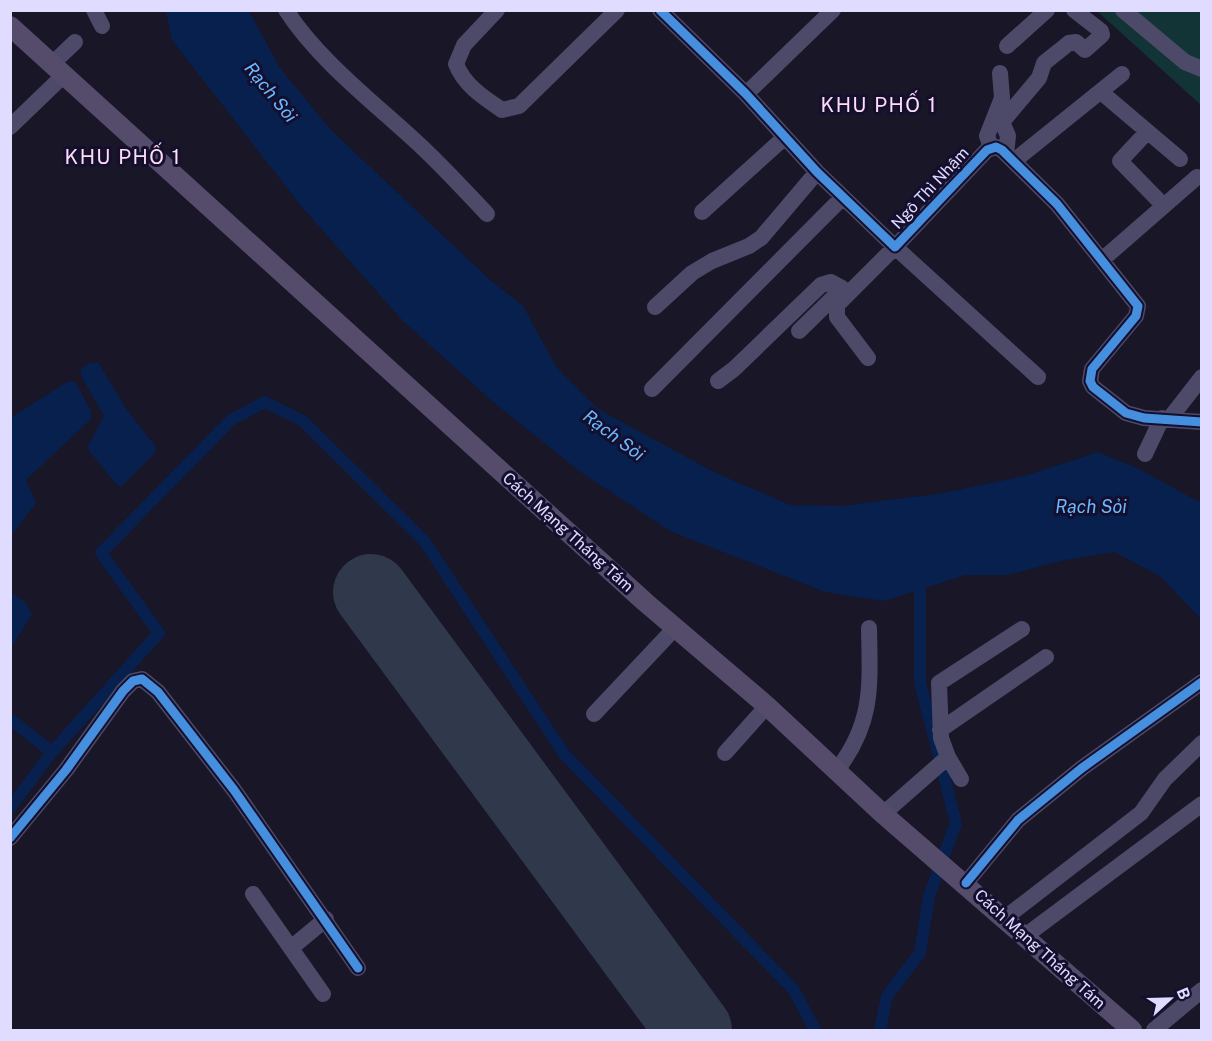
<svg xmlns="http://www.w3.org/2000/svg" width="1212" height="1041" font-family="'Public Sans',sans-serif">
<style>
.green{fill:#123436}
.water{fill:#07204d}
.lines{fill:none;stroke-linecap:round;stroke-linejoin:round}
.canal{stroke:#07204d;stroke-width:12}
.runway{stroke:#30384c;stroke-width:76}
.minor{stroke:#4c4a68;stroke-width:16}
.major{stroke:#554c6c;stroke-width:20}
.cycleway-casing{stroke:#140f2e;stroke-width:13}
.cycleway{stroke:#468fdf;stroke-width:9}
.labels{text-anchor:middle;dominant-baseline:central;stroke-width:6;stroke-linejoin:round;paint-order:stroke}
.street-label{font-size:16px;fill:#e0dcff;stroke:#140f2e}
.water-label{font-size:18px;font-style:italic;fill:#6abaff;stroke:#140f2e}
.quarter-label{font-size:20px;letter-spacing:1.5px;fill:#ffdef3;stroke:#140f2e}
</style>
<rect width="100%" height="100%" fill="#191627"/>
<!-- green -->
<path class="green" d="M1097,11H1201V105Z"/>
<!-- water -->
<path class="water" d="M166,11H249L280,68L331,130L490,280L523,306L557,368L598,409L714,472L790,505L842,506L944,493L1028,475L1098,452L1139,469L1201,503V619L1160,576L1114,552L1065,560L1007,575H966L884,601L825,592L670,531L579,471L492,401L402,320L301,206L172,40Z
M98,362L127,410L156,447L155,453L121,487L114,482L87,448L104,416L81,376V369L87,364Z
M72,381L76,383L91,411V419L26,480L36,503L11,536L12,417L67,382Z
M11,592L26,603L32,614L11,648Z"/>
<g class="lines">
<!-- canal -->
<path class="canal" d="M10,719L52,752
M10,808L52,752L159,633L101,553L231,420L265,402L303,421L425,542L564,754L794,990L815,1030
M880,1030L887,996L920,953L929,896L956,823L920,682V573"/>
<!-- runway -->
<path class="runway" d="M371,592L694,1030"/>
<!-- minor -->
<path class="minor" d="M94,10L102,26
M286,10C321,64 380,107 426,151C447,171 467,193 487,214
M497,10L464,45L456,64C464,85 484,98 502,110L519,106L617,10
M660,10L746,94L817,172L895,247L987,150L996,147L1002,150L1057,204L1138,306L1136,316L1092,369L1090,381L1093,387L1126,413L1144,418L1202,422
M1123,10L1185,62L1202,69
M1007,46L1047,10
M52,64L75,42
M1101,92L1180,159
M746,94L833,10
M10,127L64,75
M1147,132L1120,161L1164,206
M991,147L987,136L1002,98L1000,73
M1006,154L1008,136L1002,122L1039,78L1044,63L1069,43L1076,42L1085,50L1102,35L1101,31L1074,10
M1014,161L1122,74
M702,212L785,137
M1103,259L1197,177
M655,307L692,273L712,261L749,246L761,238L817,172
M799,331L840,291
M868,358L837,317V305L895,247L1038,377
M718,381L734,369L821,285L831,282L842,288
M652,389L843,197
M1170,418L1202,377
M1145,454L1162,418
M594,714L675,628
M940,730L1046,657
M725,753L767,706
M948,757L961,779
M837,770C874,722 870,685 869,628
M883,814L948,757L941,738L939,683L1022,629
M10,838L66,770L123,691L133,681L142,679L158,692L234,790L358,968
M966,883L1018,820L1082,768L1202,682
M253,894L323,994
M1005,918L1141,813L1165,779L1202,743
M1025,936L1202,804
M291,948L326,919
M1154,1030L1202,990"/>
<!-- major -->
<path class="major" d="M10,26L645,602L767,706L883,814L1132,1030"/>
<defs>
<path id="cycleway" d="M660,10L746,94L817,172L895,247L987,150L996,147L1002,150L1057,204L1138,306L1136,316L1092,369L1090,381L1093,387L1126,413L1144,418L1202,422
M10,838L66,770L123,691L133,681L142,679L158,692L234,790L358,968
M966,883L1018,820L1082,768L1202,682"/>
</defs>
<!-- cycleway casing -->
<use href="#cycleway" class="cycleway-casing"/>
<!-- cycleway -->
<use href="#cycleway" class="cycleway"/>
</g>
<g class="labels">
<!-- street labels -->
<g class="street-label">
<text transform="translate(930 188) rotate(-47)">Ngô Thì Nhậm</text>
<text transform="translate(568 532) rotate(42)">Cách Mạng Tháng Tám</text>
<text transform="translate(1040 949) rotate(42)">Cách Mạng Tháng Tám</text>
</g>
<!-- water labels -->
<g class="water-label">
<text transform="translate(271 92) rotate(51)">Rạch Sỏi</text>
<text transform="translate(614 435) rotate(37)">Rạch Sỏi</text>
<text x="1091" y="506">Rạch Sỏi</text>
</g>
<!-- quarter labels -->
<g class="quarter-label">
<text x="879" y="105">KHU PHỐ 1</text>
<text x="123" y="157">KHU PHỐ 1</text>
</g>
</g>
<!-- border -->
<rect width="1212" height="1041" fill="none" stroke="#e0dcff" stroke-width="24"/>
<!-- north arrow -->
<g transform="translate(1170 999) rotate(68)" stroke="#140f2e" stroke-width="4.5" paint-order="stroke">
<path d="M0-4.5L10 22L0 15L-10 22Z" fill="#e0dcff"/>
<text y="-9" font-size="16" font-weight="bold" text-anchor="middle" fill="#e0dcff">B</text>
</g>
</svg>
